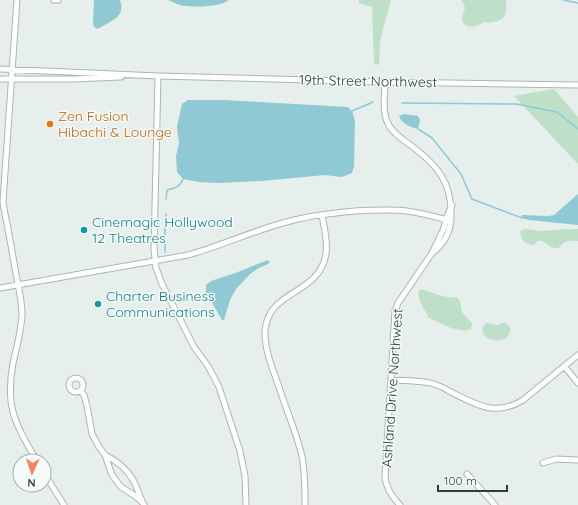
<svg xmlns="http://www.w3.org/2000/svg" width="578" height="505" font-family="Quicksand,sans-serif">
<style>
.green{fill:#bfe0c8}
.water{fill:#8ec9d4}
.lines{fill:none;stroke-linecap:round;stroke-linejoin:round}
.stream{stroke:#8ec9d4;stroke-width:1.5}
.minor-casing{stroke:#a8b8b2;stroke-width:7}
.minor{stroke:#fff;stroke-width:5}
.food-dot{fill:#e8710a;stroke:#f7fbf9;stroke-width:1.5}
.culture-dot{fill:#0f9aa8;stroke:#f7fbf9;stroke-width:1.5}
.labels{text-anchor:middle;dominant-baseline:central;stroke-width:3;stroke-linejoin:round;paint-order:stroke}
.street-label{font-size:14px;fill:#24423a;stroke:#f7fbf9}
.food-label{font-size:14px;fill:#c56008;stroke:#f7fbf9;text-anchor:start}
.culture-label{font-size:14px;fill:#0d838f;stroke:#f7fbf9;text-anchor:start}
</style>
<rect width="100%" height="100%" fill="#e6efeb"/>
<!-- green -->
<path class="green" d="M359,0H391L386,19L383,28L380,43L379,63L377,65L374,64L372,7L359,3Z
M461,0H506C507,12 507,20 493,22C489,23 486,22 483,22C476,29 462,29 462,18C462,11 469,10 461,0Z
M554,89L578,117V164L514,96Z
M527,229L542,231L568,229H578V241C574,241 568,240 565,242C561,245 560,249 554,248C547,247 546,239 537,241L534,245C525,245 521,240 520,232L522,230Z
M420,289C433,292 444,299 457,297L460,301L462,312L472,323V325L471,329L465,331L451,328L429,318L419,300L418,292Z
M505,322C508,324 511,328 510,332C505,349 472,338 486,323L497,325Z"/>
<!-- water -->
<path class="water" d="M94,0H120C121,3 122,7 121,10C120,19 105,24 98,29L94,27L93,22Z
M168,0H229C221,7 194,7 184,6C179,5 173,2 168,0Z
M188,100H224L348,107L352,111L355,121L354,166L352,173L342,177L325,175L262,181L219,183L199,182L183,179L177,172L176,156L179,143L177,127L182,104Z
M404,114L418,116L420,120L418,129C410,127 402,124 399,116Z
M578,194V225L529,220L521,218L522,215L548,216L554,215Z
M268,260L270,263L257,269L250,274L236,289L232,296L230,300L224,320H222L206,292V285L211,281L238,272Z"/>
<g class="lines">
<!-- stream -->
<path class="stream" d="M563,0L578,3
M402,103L516,104L557,112L578,129
M352,111L373,102
M418,129L432,138L461,174L472,199L522,218
M166,199L167,190C175,188 180,187 183,179
M165,252V228L166,214"/>
<defs>
<path id="minor" d="M17,0L3,201L4,209C8,229 12,249 15,269C18,284 22,300 22,315C21,331 17,347 13,363C5,406 15,425 37,461
M54,0H58
M0,69L158,76L385,82L578,85
M158,76L154,249L156,268L162,284L189,337L194,347L208,366L219,387L240,451L245,476L246,505
M0,79H73L121,77
M385,82C385,97 381,114 390,127C396,136 405,141 413,147C438,166 452,183 451,216C451,231 444,244 432,253
M0,288L188,255C220,246 250,232 283,223C306,216 331,213 355,211C372,210 390,209 407,211C422,213 436,217 451,221
M564,366L578,383
M69 385a7 7 0 1 1 14 0a7 7 0 1 1-14 0Z
M391,380C405,381 421,380 434,384C440,386 446,389 451,392C477,405 496,417 523,400L578,355
M81,391L84,395L87,406L92,434L99,447L105,455L112,475L121,487L134,495L144,504
M105,455C117,461 127,469 133,480C137,487 139,494 142,501
M543,463L556,459L578,460
M44,473L64,505
M467,474L495,505
M305,505C305,489 305,472 302,456C297,435 288,414 281,393C275,374 264,351 265,331C268,289 319,296 326,254C328,241 324,227 322,215
M400,505C392,497 386,489 385,477L395,311L398,303L432,253L444,228L446,219L452,205"/>
</defs>
<!-- minor casing -->
<use href="#minor" class="minor-casing"/>
<!-- minor -->
<use href="#minor" class="minor"/>
</g>
<!-- markers -->
<circle class="food-dot" cx="50" cy="124" r="4"/>
<g class="culture-dot">
<circle cx="84" cy="230" r="4"/>
<circle cx="98" cy="304" r="4"/>
</g>
<g class="labels">
<!-- street labels -->
<g class="street-label">
<text transform="translate(368 81) rotate(1)">19th Street Northwest</text>
<text transform="translate(392 388) rotate(-86)">Ashland Drive Northwest</text>
</g>
<!-- food labels -->
<g class="food-label">
<text x="58" y="116">Zen Fusion<tspan x="58" dy="16">Hibachi &amp; Lounge</tspan></text>
</g>
<!-- culture labels -->
<g class="culture-label">
<text x="92" y="222">Cinemagic Hollywood<tspan x="92" dy="16">12 Theatres</tspan></text>
<text x="106" y="296">Charter Business<tspan x="106" dy="16">Communications</tspan></text>
</g>
</g>
<!-- north arrow -->
<g transform="translate(32 473) rotate(183)"><circle r="19" fill="#f7fbf9" stroke="#a3b1ad"/>
<path d="M0-3L7 15L0 10L-7 15Z" fill="#f4845f"/>
<text y="-6" font-size="11" font-weight="bold" text-anchor="middle" fill="#24423a">N</text>
</g>
<!-- scale -->
<path d="M438 485v6h69v-6" fill="none" stroke="#24423a" stroke-width="2"/>
<text x="444" y="485" font-size="12" fill="#24423a" stroke="#f7fbf9" stroke-width="3" paint-order="stroke">100 m</text>
</svg>
